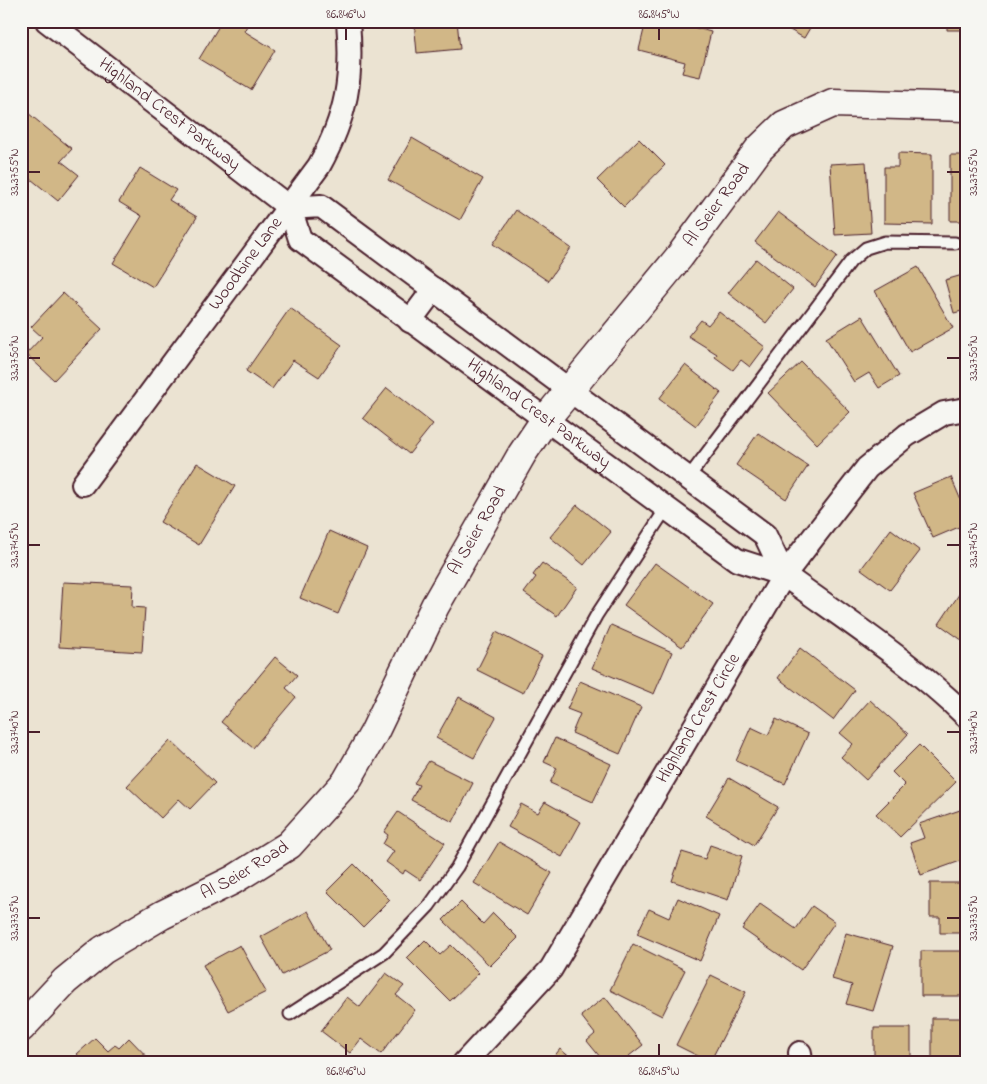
<svg xmlns="http://www.w3.org/2000/svg" width="987" height="1084" font-family="'Indie Flower',sans-serif">
<style>
.building{fill:#d1b787;stroke:#4a1f2b}
.lines{fill:none;stroke-linecap:round;stroke-linejoin:round}
.service-casing{stroke:#4a1f2b;stroke-width:15}
.minor-casing{stroke:#4a1f2b;stroke-width:26}
.tertiary-casing{stroke:#4a1f2b;stroke-width:31}
.service{stroke:#f6f6f2;stroke-width:11}
.minor{stroke:#f6f6f2;stroke-width:22}
.tertiary{stroke:#f6f6f2;stroke-width:28}
.ticks{fill:none;stroke:#4a1f2b;stroke-width:2}
.labels{text-anchor:middle;dominant-baseline:central;stroke-width:4.5;stroke-linejoin:round;paint-order:stroke}
.street-label{font-size:18px;fill:#4a1f2b;stroke:#f6f6f2}
.neatline{fill:none;stroke:#4a1f2b;stroke-width:2}
.ticks-label{font-size:12px;text-anchor:middle;fill:#4a1f2b}
</style>
<rect width="100%" height="100%" fill="#ebe3d2"/>
<filter id="ink" filterUnits="userSpaceOnUse"><feTurbulence type="fractalNoise" baseFrequency=".02" numOctaves="2"/><feDisplacementMap in="SourceGraphic" scale="10" xChannelSelector="R" yChannelSelector="G"/><feConvolveMatrix kernelMatrix="1 2 1 2 8 2 1 2 1" color-interpolation-filters="sRGB"/></filter>
<g filter="url(#ink)">
<!-- building -->
<path class="building" d="M222,21H250L244,31L275,50L251,90L199,59Z
M414,21H457L460,49L417,53Z
M646,21H671L711,32L700,77L682,73L685,62L639,50Z
M774,21H814L804,38Z
M947,21H966V30H947Z
M28,113L72,149L61,161L79,175L58,201L21,171V121Z
M412,138L483,179L460,220L388,180Z
M639,139L665,165L624,207L597,180Z
M898,153L932,154V224L884,223V167H898Z
M950,155H966V221H950Z
M866,162L871,233L835,235L830,164Z
M140,168L176,190L169,200L197,217L153,287L113,263L142,216L119,202Z
M516,210L571,248L548,281L493,244Z
M778,212L837,256L815,287L755,242Z
M756,259L793,289L766,323L728,293Z
M918,267L953,328L910,352L875,291Z
M966,274V310L954,313L945,280Z
M63,293L102,329L54,380L26,354L42,337L31,327Z
M290,308L342,345L319,377L293,360L272,389L246,371Z
M719,312L765,347L750,367L741,360L733,370L715,357L717,354L688,336L701,320L708,325Z
M862,316L899,376L879,388L869,373L854,382L826,338Z
M801,362L850,412L817,444L768,393Z
M685,365L721,393L696,426L659,399Z
M387,388L433,424L409,454L363,418Z
M758,433L808,466L786,499L736,465Z
M197,463L235,486L199,545L160,522Z
M951,477L966,512V524L933,538L913,493Z
M577,505L611,532L584,565L550,537Z
M891,529L920,551L890,590L861,569Z
M329,531L367,548L338,614L300,598Z
M542,563L577,587L557,616L524,593L536,577L533,575Z
M655,563L713,604L682,647L624,605Z
M63,582L133,585L132,607L145,608L142,652L59,647Z
M966,584V643L939,624Z
M611,625L672,652L654,694L592,668Z
M496,632L542,656L523,693L477,670Z
M800,648L855,690L833,720L778,678Z
M275,657L297,675L286,688L296,697L253,748L221,722Z
M580,681L641,707L620,754L572,733L580,714L567,709Z
M459,697L496,717L474,758L436,738Z
M870,700L908,734L866,780L841,757L853,744L840,733Z
M776,719L808,734L785,784L736,761L751,727L768,735Z
M555,738L611,764L593,802L550,783L557,768L544,762Z
M170,740L215,783L190,809L179,799L161,818L127,786Z
M919,745L956,782L900,837L876,814L905,785L892,772Z
M429,761L473,783L453,822L411,800L419,785L414,783Z
M729,778L778,807L754,845L706,816Z
M545,802L581,822L562,857L508,827L521,804L538,813Z
M966,808V859L921,875L910,843L924,838L919,824Z
M398,812L445,843L420,880L405,870L403,874L386,862L394,851L383,844L388,835L384,832Z
M499,842L552,873L527,915L474,883Z
M710,845L742,856L728,900L672,881L682,852L705,859Z
M354,864L390,900L363,927L327,891Z
M930,883H966V933H940V917H930Z
M678,898L719,916L700,961L637,934L649,909L669,918Z
M461,902L483,924L493,913L518,938L490,966L443,920Z
M760,904L796,929L812,906L835,922L801,970L742,929Z
M308,911L330,950L282,975L261,937Z
M846,933L893,946L873,1011L846,1004L852,985L832,979Z
M425,940L440,955L451,945L479,973L450,1001L407,958Z
M633,944L685,970L662,1016L610,990Z
M240,945L266,992L228,1011L203,965Z
M921,951H966V996H921Z
M386,973L404,986L396,995L415,1010L381,1054L361,1039L350,1053L321,1031L347,997L360,1007Z
M711,975L746,992L710,1062L676,1045Z
M605,997L643,1045L620,1063H605L587,1041L595,1034L581,1016Z
M932,1018H966V1063H932Z
M874,1028H911V1063H874Z
M95,1038L108,1051L115,1045L119,1048L129,1038L153,1063H85L77,1054Z
M560,1049L577,1063H549Z"/>
<g class="lines">
<defs>
<path id="service" d="M688,478L851,261L866,248L885,242L955,243
M290,1014L384,953L429,906L457,867L596,616L667,507"/>
<g id="minor">
<path id="s1" d="M47,21L290,208L300,239L737,560L784,575L765,535L321,206L290,208"/>
<path d="M410,321L434,289"/>
<path id="s2" d="M83,484L319,166C347,115 353,79 348,21"/>
<path d="M784,575C846,620 911,662 966,716"/>
<path d="M800,1053L801,1063"/>
<path id="s3" d="M464,1063L551,969L784,575L867,468L907,435L944,413L966,409"/>
</g>
<g id="tertiary">
<path id="s4" d="M21,1028L65,981L103,950L162,915L233,880L289,845L346,782L374,733L435,606L522,454L545,420L680,256L759,149L784,125L833,103L966,107"/>
</g>
</defs>
<!-- service casing -->
<use href="#service" class="service-casing"/>
<!-- minor casing -->
<use href="#minor" class="minor-casing"/>
<!-- tertiary casing -->
<use href="#tertiary" class="tertiary-casing"/>
<!-- service -->
<use href="#service" class="service"/>
<!-- minor -->
<use href="#minor" class="minor"/>
<!-- tertiary -->
<use href="#tertiary" class="tertiary"/>
</g>
</g>
<!-- ticks -->
<path class="ticks" d="M346,28V40M659,28V40M28,172H40M947,172H960M28,358H40M947,358H960M28,545H40M947,545H960M28,732H40M947,732H960M28,918H40M947,918H960M346,1044V1056M659,1044V1056"/>
<g class="labels">
<!-- street labels -->
<g class="street-label">
<text stroke="none"><textPath href="#s1" startOffset="154">Highland Crest Parkway</textPath></text>
<text stroke="none"><textPath href="#s4" startOffset="1101">Al Seier Road</textPath></text>
<text stroke="none"><textPath href="#s2" startOffset="274">Woodbine Lane</textPath></text>
<text stroke="none"><textPath href="#s1" startOffset="635">Highland Crest Parkway</textPath></text>
<text stroke="none"><textPath href="#s4" startOffset="696">Al Seier Road</textPath></text>
<text stroke="none"><textPath href="#s3" startOffset="419">Highland Crest Circle</textPath></text>
<text stroke="none"><textPath href="#s4" startOffset="276">Al Seier Road</textPath></text>
</g>
</g>
<!-- margin -->
<rect width="987" height="1084" fill="none" stroke="#f6f6f2" stroke-width="55"/>
<rect x="28" y="28" width="932" height="1028" class="neatline"/>
<g class="ticks-label">
<text x="346" y="18">86.846°W</text>
<text x="659" y="18">86.845°W</text>
<text transform="translate(14 172) rotate(-90)" y="4">33.3755°N</text>
<text transform="translate(973 172) rotate(-90)" y="4">33.3755°N</text>
<text transform="translate(14 358) rotate(-90)" y="4">33.3750°N</text>
<text transform="translate(973 358) rotate(-90)" y="4">33.3750°N</text>
<text transform="translate(14 545) rotate(-90)" y="4">33.3745°N</text>
<text transform="translate(973 545) rotate(-90)" y="4">33.3745°N</text>
<text transform="translate(14 732) rotate(-90)" y="4">33.3740°N</text>
<text transform="translate(973 732) rotate(-90)" y="4">33.3740°N</text>
<text transform="translate(14 918) rotate(-90)" y="4">33.3735°N</text>
<text transform="translate(973 918) rotate(-90)" y="4">33.3735°N</text>
<text x="346" y="1075">86.846°W</text>
<text x="659" y="1075">86.845°W</text>
</g>
</svg>
